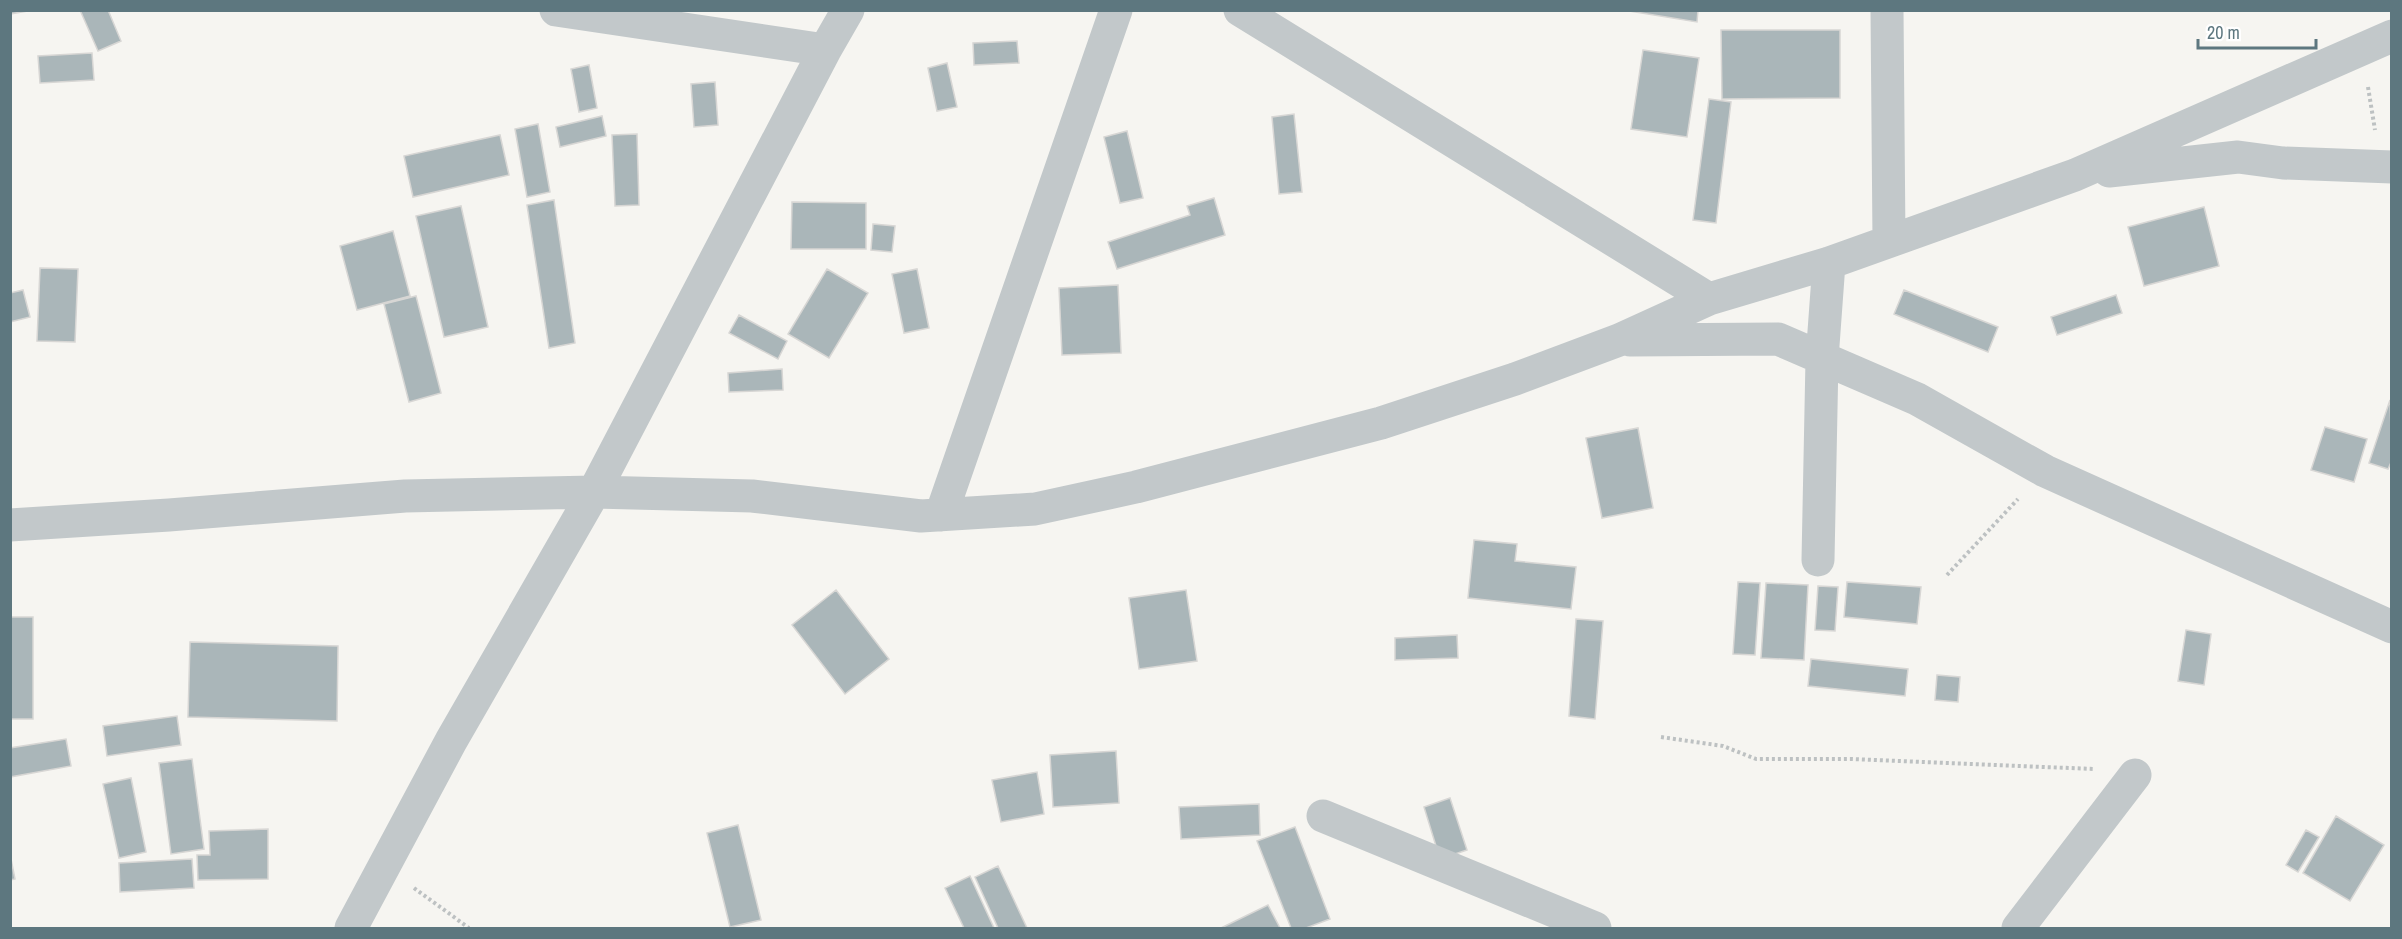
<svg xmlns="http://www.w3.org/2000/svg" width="2402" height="939" font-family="'Archivo Narrow',sans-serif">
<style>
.building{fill:#aab6b9;stroke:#d7d6d4;stroke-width:1.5}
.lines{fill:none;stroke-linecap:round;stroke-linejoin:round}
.path{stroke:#bdc1c2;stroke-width:4;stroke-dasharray:3 3;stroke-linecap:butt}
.minor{stroke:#c2c8ca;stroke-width:33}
</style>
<rect width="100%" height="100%" fill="#f6f5f1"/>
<!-- building -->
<path class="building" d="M10,10H27V11L10,14Z
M80,10H108L121,41L98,51Z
M1623,10H1698L1697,22Z
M1721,30H1840V98L1722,99Z
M1017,41L1019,63L974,65L973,43Z
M1643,50L1699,58L1687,137L1631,129Z
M92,53L94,80L40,83L38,56Z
M947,63L957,107L937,111L928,68Z
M589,65L597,108L579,112L571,69Z
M715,82L718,125L694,127L691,84Z
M1709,99L1731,102L1716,223L1693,220Z
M1294,114L1302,192L1279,194L1272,117Z
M602,116L606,136L560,147L556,127Z
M538,124L550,192L527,197L515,129Z
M1127,131L1143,198L1120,203L1104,137Z
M637,134L639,205L615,206L612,135Z
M500,135L509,175L413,197L404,156Z
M1214,198L1225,235L1117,269L1108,242L1190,215L1187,206Z
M554,200L575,343L549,348L527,205Z
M792,202L866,203V249H791Z
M461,206L488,327L444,337L416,216Z
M2204,207L2219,266L2144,286L2128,227Z
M873,224L895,226L892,252L871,250Z
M393,231L410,296L357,310L340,246Z
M40,268L78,269L75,342L37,341Z
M827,269L868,293L829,358L788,334Z
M917,269L929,328L904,333L892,274Z
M1118,285L1121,353L1062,355L1059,288Z
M23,290L30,317L10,322V293Z
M1904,290L1998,327L1988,352L1894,314Z
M2116,295L2122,313L2057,335L2051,317Z
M416,296L441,393L409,402L384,304Z
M739,315L787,341L778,359L729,333Z
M782,369L783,390L729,392L728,373Z
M2390,400L2392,460L2388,469L2369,463Z
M2325,427L2367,439L2354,482L2311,470Z
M1638,428L1653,508L1602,518L1586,438Z
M1474,540L1517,544L1515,561L1576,567L1571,609L1468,598Z
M1738,582L1760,583L1755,655L1733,654Z
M1847,582L1921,587L1917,624L1844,617Z
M1766,583L1808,585L1804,660L1761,658Z
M1818,586L1838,587L1835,631L1815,630Z
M836,590L889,659L845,694L792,625Z
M1186,590L1197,661L1139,669L1129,598Z
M10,617H33V719H10Z
M1576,619L1603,621L1595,719L1569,716Z
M2186,630L2211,634L2204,685L2178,681Z
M1457,635L1458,658L1395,660V638Z
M190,642L338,646L337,721L188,717Z
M1811,659L1908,669L1905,696L1808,686Z
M1937,675L1960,677L1958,702L1935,700Z
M177,716L181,745L107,756L103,726Z
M66,739L71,766L10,777V748Z
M1116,751L1119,803L1053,807L1050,755Z
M192,759L204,849L171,854L159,763Z
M1037,772L1044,814L1001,822L992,780Z
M131,778L146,852L119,858L103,784Z
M1450,798L1467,850L1440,859L1424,807Z
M1259,804L1260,835L1181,839L1179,807Z
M2336,816L2384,845L2350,901L2303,873Z
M738,825L761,920L730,927L707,833Z
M1295,827L1330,919L1306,928H1291L1257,841Z
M268,829V879L198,880L197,855H210L209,831Z
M2306,830L2319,837L2298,872L2286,865Z
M10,854L15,879L10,880Z
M192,859L194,888L120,892L119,863Z
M998,866L1027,928H998L975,877Z
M970,876L994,928H964L945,888Z
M1268,905L1280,928H1221Z"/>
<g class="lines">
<!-- path -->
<path class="path" d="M2368,87L2375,130
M1947,575L2018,499
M1661,737L1723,746L1756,759H1851L2093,769
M414,888L469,928"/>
<!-- minor -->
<path class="minor" d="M556,10L825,50
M1240,10L1709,299
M1887,10L1889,241
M2109,171L2238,157L2283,163L2392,167
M1630,340L1778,339L1917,399L2045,471L2392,627
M941,515L1116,10
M10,525L169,515L405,496L594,492L752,496L921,516L1035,509L1136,487L1381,423L1515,379L1619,340L1709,299L1829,263L2075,175L2392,36
M1818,560L1822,359L1829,263
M1323,816L1595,928
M351,928L451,741L594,492L825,50L848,10
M2018,928L2135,775"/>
</g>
<!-- border -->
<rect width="2402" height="939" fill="none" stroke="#5d777f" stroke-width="24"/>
<!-- scale -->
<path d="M2198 39v9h118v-9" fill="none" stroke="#5d777f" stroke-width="3"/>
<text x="2207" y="39" font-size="18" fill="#5d777f" stroke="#ffffff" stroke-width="4.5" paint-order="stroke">20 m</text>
</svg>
